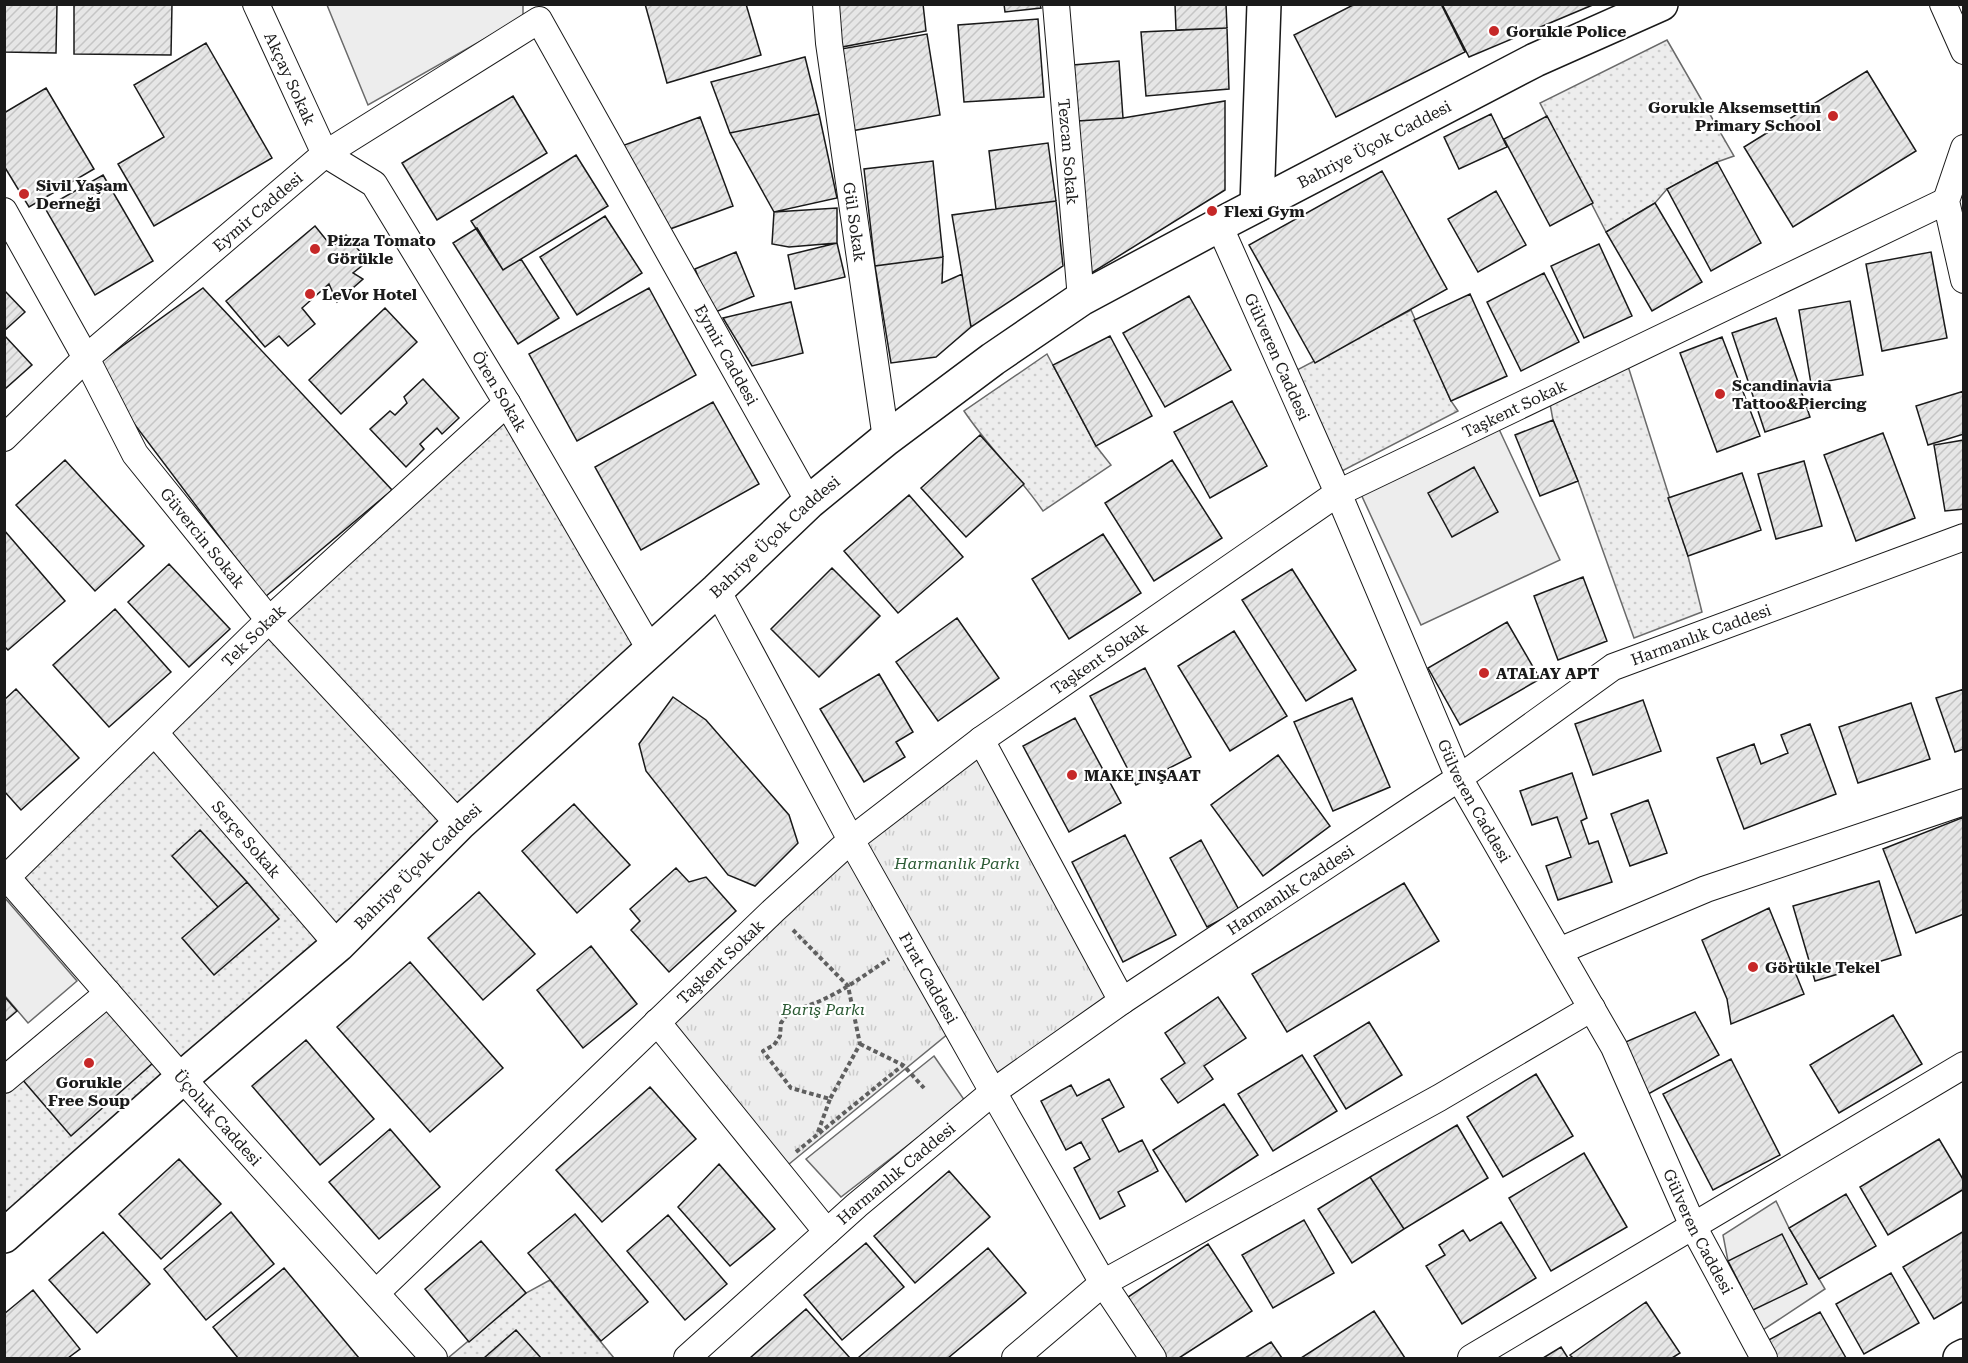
<svg xmlns="http://www.w3.org/2000/svg" width="1968" height="1363" font-family="'Roboto Serif',serif">
<style>
.grass{fill:url(#grass-dots);stroke:#6a6a6a;stroke-width:1.5}
.park{fill:url(#park-tufts);stroke:#6a6a6a;stroke-width:1.5}
.built{fill:#ededed;stroke:#6a6a6a;stroke-width:1.5}
.building{fill:url(#building-hatch);stroke:#1a1a1a;stroke-width:1.5}
.lines{fill:none;stroke-linecap:round;stroke-linejoin:round}
.minor-casing{stroke:#1a1a1a;stroke-width:28}
.tertiary-casing{stroke:#1a1a1a;stroke-width:36}
.secondary-casing{stroke:#1a1a1a;stroke-width:36}
.path{stroke:#5f5f5f;stroke-width:4;stroke-dasharray:4.5 3;stroke-linecap:butt}
.minor{stroke:#fff;stroke-width:26}
.tertiary{stroke:#fff;stroke-width:33}
.secondary{stroke:#fff;stroke-width:33}
.poi-dot{fill:#c62828;stroke:#fff;stroke-width:2}
.labels{text-anchor:middle;dominant-baseline:central;stroke-width:4.5;stroke-linejoin:round;paint-order:stroke}
.poi-label{font-size:16px;font-weight:bold;fill:#1a1a1a;stroke:#fff;text-anchor:start}
.street-label{font-size:16px;fill:#1a1a1a;stroke:#fff}
.park-label{font-size:16px;font-style:italic;fill:#2b5a34;stroke:#fff}
</style>
<defs>
<pattern id="grass-dots" width="8" height="8" patternUnits="userSpaceOnUse" patternTransform="scale(1.5)"><rect width="8" height="8" fill="#ededed"/><path d="M2 2h.1M6 6h.1" fill="none" stroke="#cbcbcb" stroke-width="1.8" stroke-linecap="round"/></pattern>
<pattern id="park-tufts" width="24" height="20" patternUnits="userSpaceOnUse" patternTransform="scale(1.5)"><rect width="24" height="20" fill="#ededed"/><path d="M3 7l-1-3M5 7V3M7 7l1-3M15 17l-1-3M17 17v-4M19 17l1-3" fill="none" stroke="#cbcbcb"/></pattern>
<pattern id="building-hatch" width="6" height="6" patternUnits="userSpaceOnUse" patternTransform="scale(1.5)"><rect width="6" height="6" fill="#e6e6e6"/><path d="M-1 1l2-2M0 6l6-6M5 7l2-2" fill="none" stroke="#c5c5c5"/></pattern>
</defs>
<rect width="100%" height="100%" fill="#fff"/>
<!-- grass -->
<path class="grass" d="M1667,40L1734,156L1717,162L1667,189L1655,203L1606,232L1540,103Z
M1411,310L1451,401L1458,411L1342,471L1297,370Z
M1047,354L1096,446L1111,465L1043,511C1019,476 988,447 964,411Z
M1628,366L1688,556L1702,612L1634,638L1578,481L1553,420L1550,404Z
M507,403L651,651L5,1236V1081L108,993L7,877Z
M550,1280L614,1358H448L526,1293Z"/>
<!-- park -->
<path class="park" d="M979,750L1115,999L997,1083L859,840Z
M850,851L949,1033L783,1169L666,1026Z"/>
<!-- built -->
<path class="built" d="M327,5H523V17L368,105Z
M1498,427L1560,560L1421,625L1360,492Z
M4,897L77,981L28,1023L5,996Z
M934,1056L965,1101L841,1197L806,1159Z
M1776,1201L1789,1228L1825,1289L1763,1330L1728,1261L1723,1235Z"/>
<!-- building -->
<path class="building" d="M4,4H57L56,53L4,52Z
M74,4H172L171,55L74,54Z
M645,4H746L761,55L667,83Z
M836,4H923L926,31L842,47Z
M1004,4H1040L1041,8L1005,12Z
M1175,4H1226L1227,28L1176,30Z
M1355,4H1441L1465,52L1336,117L1294,35Z
M1442,4H1595L1469,57Z
M1038,19L1044,97L964,102L958,25Z
M1227,28L1229,89L1146,96L1141,32Z
M927,34L940,115L851,131L841,49Z
M206,43L272,158L154,226L118,164L164,137L134,85Z
M805,57L819,114L730,133L711,82Z
M1119,61L1123,118L1078,121L1073,65Z
M1867,71L1916,151L1793,227L1744,147Z
M46,88L94,169L29,207L4,166V113Z
M513,96L547,153L437,220L402,163Z
M1225,101V190L1085,277L1078,121L1123,118Z
M819,114L837,198L774,212L730,133Z
M1491,114L1507,147L1459,169L1444,137Z
M1547,116L1593,203L1550,226L1504,139Z
M700,117L733,206L670,229L611,150Z
M1048,143L1056,201L996,209L989,151Z
M576,155L608,206L503,270L471,221Z
M933,161L943,257L875,266L864,169Z
M1717,162L1761,243L1711,271L1667,189Z
M1382,171L1447,289L1315,363L1249,245Z
M103,175L153,261L95,295L45,208Z
M1496,191L1526,245L1478,272L1448,219Z
M1056,201L1063,266L971,327L952,215Z
M1655,203L1702,282L1652,311L1606,232Z
M837,208V243L789,247L772,244L774,212Z
M605,216L642,273L577,315L540,257Z
M315,226L332,247L346,235L368,261L353,273L363,279L337,302L329,284L302,308L315,324L288,346L279,336L265,347L226,301Z
M477,228L503,270L521,259L559,318L518,344L453,243Z
M837,243L845,277L795,289L788,255Z
M1599,244L1632,316L1584,338L1551,266Z
M736,252L754,296L713,313L695,269Z
M1931,252L1947,338L1882,351L1866,264Z
M943,257L942,283L962,274L971,327L936,357L891,363L875,266Z
M1544,273L1579,342L1521,371L1487,302Z
M203,288L392,490L265,597L92,368Z
M649,288L696,375L577,441L529,354Z
M4,290L25,312L4,331Z
M1470,294L1507,376L1451,401L1414,320Z
M1189,296L1231,370L1165,407L1123,333Z
M1850,301L1863,375L1811,384L1799,310Z
M791,302L803,353L752,366L723,318Z
M385,308L417,342L341,414L309,380Z
M1776,318L1810,417L1765,432L1732,333Z
M4,335L32,365L6,388L4,387Z
M1110,336L1152,416L1096,446L1053,365Z
M1722,337L1760,436L1717,452L1680,353Z
M423,379L459,418L442,434L437,428L420,444L424,449L406,467L370,429L390,411L395,415L407,403L404,397Z
M1964,391V434L1928,445L1916,406Z
M1232,401L1267,466L1210,498L1174,432Z
M713,402L759,484L641,550L595,467Z
M1553,420L1578,481L1540,496L1515,435Z
M1883,433L1915,518L1856,541L1824,455Z
M980,435L1024,484L966,537L921,488Z
M1964,440V509L1945,511L1934,445Z
M65,460L144,546L95,591L16,505Z
M1172,460L1222,538L1154,581L1105,503Z
M1804,461L1822,526L1776,539L1758,474Z
M1474,467L1498,512L1452,537L1428,493Z
M1742,473L1761,530L1688,556L1668,498Z
M909,495L963,557L898,613L844,551Z
M4,530L65,601L8,650L4,646Z
M1103,534L1141,593L1069,639L1032,579Z
M169,564L230,629L189,667L128,602Z
M832,568L880,616L819,677L771,629Z
M1292,569L1356,670L1306,701L1242,600Z
M1583,577L1607,641L1558,660L1534,596Z
M115,609L171,672L109,727L53,665Z
M957,618L999,678L938,721L896,662Z
M1507,622L1540,679L1460,725L1428,668Z
M1234,631L1287,716L1230,751L1178,666Z
M1145,668L1191,757L1136,785L1090,696Z
M879,674L913,732L896,742L905,757L864,782L820,709Z
M16,689L79,758L21,810L4,791V700Z
M1964,689V749L1955,752L1936,698Z
M673,697L706,720L789,815L798,843L755,886L728,875L646,771L639,744Z
M1352,698L1390,787L1333,811L1294,722Z
M1643,700L1661,751L1593,775L1575,724Z
M1911,703L1930,759L1858,783L1839,727Z
M1075,718L1121,803L1069,832L1023,746Z
M1810,724L1836,794L1744,829L1717,758L1754,744L1761,764L1788,753L1781,735Z
M1278,755L1330,826L1263,876L1211,805Z
M1572,773L1587,818L1581,821L1589,844L1598,841L1612,882L1558,900L1546,866L1571,857L1557,817L1532,825L1520,791Z
M1648,800L1667,853L1630,866L1611,814Z
M574,804L630,865L577,913L522,851Z
M1964,817V914L1916,933L1883,849Z
M200,830L247,882L218,907L172,856Z
M1125,835L1176,935L1123,962L1072,862Z
M1201,840L1239,910L1207,927L1170,858Z
M676,868L689,882L706,877L736,911L669,972L631,930L640,921L630,909Z
M1879,881L1901,955L1815,981L1793,906Z
M247,882L279,919L214,975L182,938Z
M1404,883L1439,941L1287,1032L1252,974Z
M479,892L535,954L483,1000L428,938Z
M1769,908L1804,994L1731,1024L1727,999L1702,940Z
M591,946L637,1004L583,1048L537,990Z
M410,962L503,1068L430,1132L337,1027Z
M108,993L162,1055L71,1136L15,1071Z
M4,996L17,1011L4,1022Z
M1218,997L1246,1038L1204,1066L1213,1079L1178,1103L1161,1079L1185,1063L1165,1033Z
M1695,1012L1719,1055L1641,1098L1614,1047Z
M1893,1015L1922,1064L1839,1113L1810,1065Z
M1369,1022L1402,1075L1346,1109L1314,1056Z
M306,1040L374,1119L320,1165L252,1086Z
M1302,1055L1337,1111L1273,1151L1238,1094Z
M1731,1059L1780,1155L1713,1190L1663,1094Z
M1536,1074L1573,1136L1503,1177L1467,1117Z
M1109,1079L1124,1107L1102,1119L1119,1152L1142,1140L1158,1171L1118,1192L1125,1206L1100,1219L1074,1168L1090,1159L1081,1142L1066,1150L1041,1101L1071,1085L1077,1096Z
M650,1087L696,1139L602,1222L556,1170Z
M1224,1104L1258,1155L1186,1202L1153,1150Z
M1457,1125L1488,1178L1404,1229L1370,1177Z
M390,1129L440,1187L379,1239L329,1182Z
M1939,1139L1964,1181V1189L1888,1235L1860,1187Z
M1584,1153L1627,1227L1551,1271L1509,1198Z
M179,1159L221,1204L161,1259L119,1214Z
M719,1164L775,1229L730,1266L678,1207Z
M949,1171L990,1217L915,1283L874,1236Z
M1370,1177L1404,1229L1352,1263L1318,1209Z
M1846,1194L1876,1246L1819,1279L1789,1228Z
M231,1212L274,1264L206,1320L164,1269Z
M575,1214L648,1302L601,1341L528,1253Z
M668,1215L727,1284L685,1320L627,1251Z
M1304,1220L1334,1273L1273,1308L1242,1255Z
M1501,1222L1536,1278L1462,1324L1426,1266L1445,1255L1439,1245L1463,1230L1470,1241Z
M1964,1231V1301L1934,1319L1903,1267Z
M103,1232L150,1284L97,1333L49,1280Z
M1782,1234L1807,1284L1753,1310L1728,1261Z
M481,1241L526,1293L469,1342L425,1289Z
M866,1243L904,1287L842,1340L804,1295Z
M1208,1244L1252,1311L1179,1358H1165L1125,1299Z
M988,1248L1026,1293L948,1358H861L859,1357Z
M284,1268L359,1358H238L213,1327Z
M1891,1273L1919,1323L1864,1354L1836,1304Z
M33,1290L80,1349L68,1358H4V1314Z
M1646,1302L1680,1353L1672,1358H1573L1570,1355Z
M806,1309L850,1358H750Z
M1374,1311L1405,1358H1301Z
M1820,1312L1846,1358H1773L1765,1342Z
M516,1330L541,1358H484Z
M1271,1342L1282,1358H1245Z
M1561,1347L1568,1358H1543Z"/>
<g class="lines">
<defs>
<g id="minor">
<path id="s1" d="M256,4L325,154L374,184L507,403L651,651"/>
<path id="s2" d="M826,4L829,43L886,439"/>
<path id="s3" d="M1056,4L1081,299"/>
<path d="M1943,4L1964,51"/>
<path d="M1964,148L1946,201L1964,280"/>
<path id="s4" d="M4,211L86,358L135,454L269,620L459,824"/>
<path id="s5" d="M1219,225L1338,493L1459,778L1614,1047L1693,1226L1764,1358"/>
<path id="s6" d="M4,438L86,358L325,154L539,20L809,502"/>
<path id="s7" d="M717,590L851,840L993,1092L1103,1283L1153,1358"/>
<path id="s8" d="M155,733L338,945"/>
<path d="M981,740L1122,1001"/>
<path id="s9" d="M4,874L182,1078L434,1358"/>
<path id="s10" d="M7,877L269,620L507,403"/>
<path d="M1559,951L1706,889L1964,802"/>
<path d="M657,1022L827,1232"/>
<path d="M4,1080L108,993"/>
<path id="s11" d="M376,1293L774,910L851,840L981,740L1338,493L1946,201"/>
<path id="s12" d="M687,1358L857,1205L993,1092L1122,1001L1459,778L1613,667L1964,537"/>
<path d="M1015,1358L1103,1283L1439,1098L1592,1008"/>
<path d="M1471,1358L1964,1065"/>
</g>
<path id="tertiary" d="M1257,205L1264,4
M1960,1358L1964,1356"/>
<g id="secondary">
<path id="s13" d="M4,1236L182,1078L338,945L459,824L717,590L809,502L886,439L993,359L1081,299L1219,225L1535,60L1661,4"/>
</g>
</defs>
<!-- minor casing -->
<use href="#minor" class="minor-casing"/>
<!-- tertiary casing -->
<use href="#tertiary" class="tertiary-casing"/>
<!-- secondary casing -->
<use href="#secondary" class="secondary-casing"/>
<!-- path -->
<path class="path" d="M793,930L848,986L860,1044L830,1099L791,1088L763,1051L774,1045L780,1036L781,1023L790,1010C827,1004 858,979 889,959
M860,1044L903,1065L924,1088
M818,1132L830,1099
M796,1152L903,1065"/>
<!-- minor -->
<use href="#minor" class="minor"/>
<!-- tertiary -->
<use href="#tertiary" class="tertiary"/>
<!-- secondary -->
<use href="#secondary" class="secondary"/>
</g>
<!-- markers -->
<g class="poi-dot">
<circle cx="1494" cy="31" r="6"/>
<circle cx="1833" cy="116" r="6"/>
<circle cx="24" cy="194" r="6"/>
<circle cx="1212" cy="211" r="6"/>
<circle cx="315" cy="249" r="6"/>
<circle cx="310" cy="294" r="6"/>
<circle cx="1720" cy="394" r="6"/>
<circle cx="1484" cy="673" r="6"/>
<circle cx="1072" cy="775" r="6"/>
<circle cx="1753" cy="967" r="6"/>
<circle cx="89" cy="1063" r="6"/>
</g>
<g class="labels">
<!-- poi labels -->
<g class="poi-label">
<text x="1506" y="31">Gorukle Police</text>
<text x="1821" y="107" text-anchor="end">Gorukle Aksemsettin<tspan x="1821" dy="18">Primary School</tspan></text>
<text x="36" y="185">Sivil Yaşam<tspan x="36" dy="18">Derneği</tspan></text>
<text x="1224" y="211">Flexi Gym</text>
<text x="327" y="240">Pizza Tomato<tspan x="327" dy="18">Görükle</tspan></text>
<text x="322" y="294">LeVor Hotel</text>
<text x="1732" y="385">Scandinavia<tspan x="1732" dy="18">Tattoo&amp;Piercing</tspan></text>
<text x="1496" y="673">ATALAY APT</text>
<text x="1084" y="775">MAKE INŞAAT</text>
<text x="1765" y="967">Görükle Tekel</text>
<text x="89" y="1082" text-anchor="middle">Gorukle<tspan x="89" dy="18">Free Soup</tspan></text>
</g>
<!-- street labels -->
<g class="street-label">
<text stroke="none"><textPath href="#s1" startOffset="82">Akçay Sokak</textPath></text>
<text stroke="none"><textPath href="#s13" startOffset="1761">Bahriye Üçok Caddesi</textPath></text>
<text stroke="none"><textPath href="#s3" startOffset="148">Tezcan Sokak</textPath></text>
<text stroke="none"><textPath href="#s6" startOffset="340">Eymir Caddesi</textPath></text>
<text stroke="none"><textPath href="#s2" startOffset="220">Gül Sokak</textPath></text>
<text stroke="none"><textPath href="#s6" startOffset="1065">Eymir Caddesi</textPath></text>
<text stroke="none"><textPath href="#s5" startOffset="144">Gülveren Caddesi</textPath></text>
<text stroke="none"><textPath href="#s1" startOffset="465">Ören Sokak</textPath></text>
<text stroke="none"><textPath href="#s11" startOffset="1450">Taşkent Sokak</textPath></text>
<text stroke="none"><textPath href="#s13" startOffset="1041">Bahriye Üçok Caddesi</textPath></text>
<text stroke="none"><textPath href="#s4" startOffset="384">Güvercin Sokak</textPath></text>
<text stroke="none"><textPath href="#s12" startOffset="1251">Harmanlık Caddesi</textPath></text>
<text stroke="none"><textPath href="#s10" startOffset="345">Tek Sokak</textPath></text>
<text stroke="none"><textPath href="#s11" startOffset="964">Taşkent Sokak</textPath></text>
<text stroke="none"><textPath href="#s5" startOffset="630">Gülveren Caddesi</textPath></text>
<text stroke="none"><textPath href="#s8" startOffset="140">Serçe Sokak</textPath></text>
<text stroke="none"><textPath href="#s13" startOffset="555">Bahriye Üçok Caddesi</textPath></text>
<text stroke="none"><textPath href="#s12" startOffset="765">Harmanlık Caddesi</textPath></text>
<text stroke="none"><textPath href="#s11" startOffset="478">Taşkent Sokak</textPath></text>
<text stroke="none"><textPath href="#s7" startOffset="442">Fırat Caddesi</textPath></text>
<text stroke="none"><textPath href="#s9" startOffset="324">Üçoluk Caddesi</textPath></text>
<text stroke="none"><textPath href="#s12" startOffset="279">Harmanlık Caddesi</textPath></text>
<text stroke="none"><textPath href="#s5" startOffset="1116">Gülveren Caddesi</textPath></text>
</g>
<!-- park labels -->
<g class="park-label">
<text x="957" y="863">Harmanlık Parkı</text>
<text x="823" y="1009">Barış Parkı</text>
</g>
</g>
<!-- border -->
<rect width="1968" height="1363" fill="none" stroke="#1a1a1a" stroke-width="12"/>
</svg>
